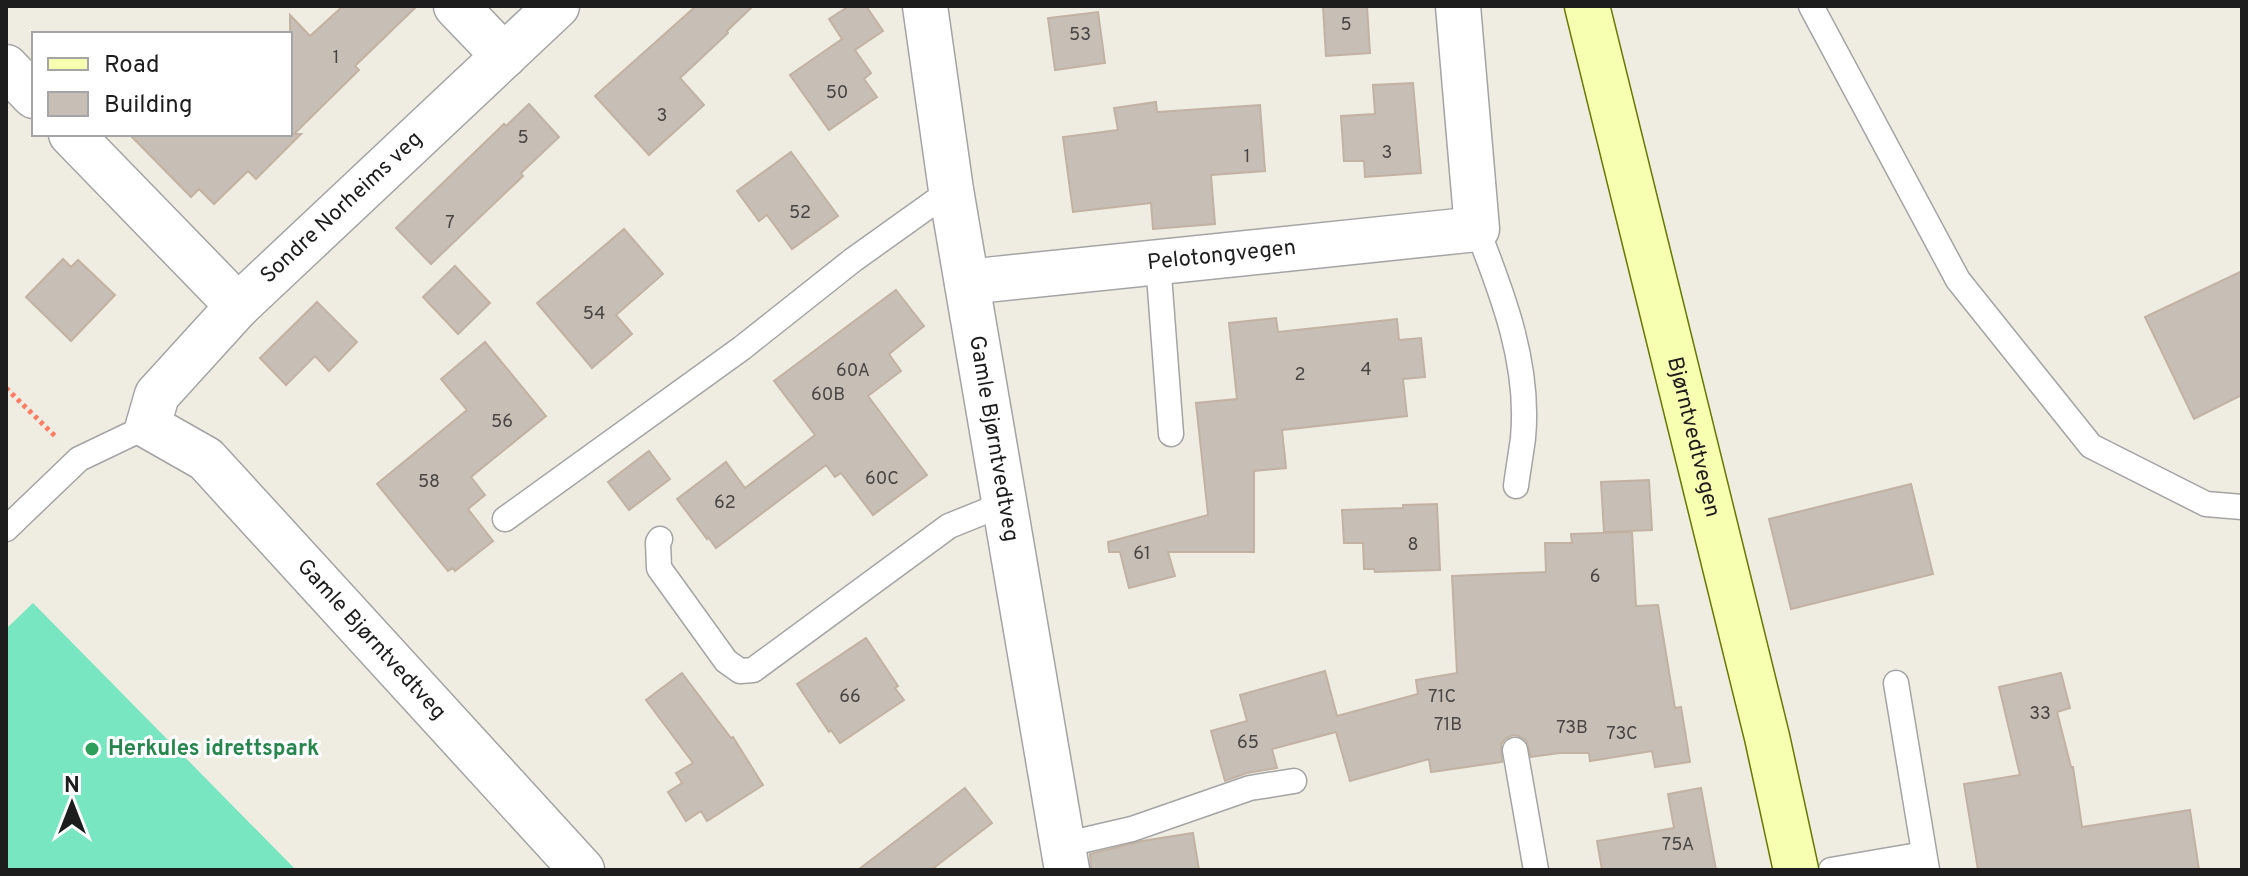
<svg xmlns="http://www.w3.org/2000/svg" width="2248" height="876" font-family="Overpass,sans-serif">
<style>
.pitch{fill:#78e6c1}
.building{fill:#c7beb5;stroke:#c2b2a3;stroke-width:2}
.lines{fill:none;stroke-linecap:round;stroke-linejoin:round}
.service-casing{stroke:#a4a4a4;stroke-width:27}
.minor-casing{stroke:#a4a4a4;stroke-width:47}
.secondary-casing{stroke:#657800;stroke-width:47}
.path{stroke:#ff7c63;stroke-width:5;stroke-dasharray:4 4;stroke-linecap:butt}
.service{stroke:#fff;stroke-width:24}
.minor{stroke:#fff;stroke-width:44}
.secondary{stroke:#f7ffb0;stroke-width:44}
.leisure-dot{fill:#2e9e5b;stroke:#fff;stroke-width:3}
.labels{text-anchor:middle;dominant-baseline:central;stroke-width:6;stroke-linejoin:round;paint-order:stroke}
.number-label{font-size:18px;fill:#484543}
.street-label{font-size:22px;fill:#1d1d1d;stroke:#fff}
.leisure-label{font-size:22px;font-weight:bold;fill:#27864d;stroke:#fff;text-anchor:start}
</style>
<rect width="100%" height="100%" fill="#efece2"/>
<!-- pitch -->
<path class="pitch" d="M33,603L296,870H6V629Z"/>
<!-- building -->
<path class="building" d="M343,6H417L355,66L359,70L294,134H301L256,179L248,171L214,204L199,189L191,197L129,134H290V15L310,36Z
M696,6H753L727,31L728,33L680,78L704,105L649,155L595,96Z
M849,6H866L883,31L855,50L871,73L864,79L877,97L829,130L790,75L842,39L829,19Z
M1323,6H1367L1370,53L1326,56Z
M1098,12L1105,63L1055,70L1048,18Z
M1413,83L1421,173L1365,177L1364,161H1344L1341,116L1375,114L1373,85Z
M1156,102L1157,112L1260,105L1265,171L1211,175L1215,224L1153,229L1151,203L1073,212L1063,137L1118,130L1114,108Z
M529,104L559,137L521,173L523,176L431,264L396,228L504,124L506,126Z
M791,152L838,216L792,249L767,215L759,221L737,191Z
M624,229L663,274L616,315L632,334L592,368L537,303Z
M63,259L71,267L78,260L115,295L71,341L26,297Z
M455,266L490,303L458,334L423,297Z
M2242,271V395L2194,419L2145,317Z
M896,290L924,326L889,354L901,371L868,396L927,475L873,515L841,473L835,477L826,465L716,548L708,537L707,539L677,499L726,462L745,488L815,435L774,381Z
M317,302L357,342L329,371L315,356L286,385L260,358Z
M1276,318L1278,332L1397,319L1399,340L1421,338L1425,377L1403,379L1407,416L1282,430L1286,468L1254,471V552H1168L1175,576L1129,588L1120,552H1109L1108,542L1208,515L1196,403L1237,399L1229,323Z
M485,342L546,416L471,477L485,495L468,509L493,541L455,571L453,568L448,571L377,484L467,410L441,379Z
M649,451L670,479L629,510L608,482Z
M1649,480L1652,530L1604,532L1601,482Z
M1911,484L1933,574L1791,609L1769,519Z
M1437,504L1440,570L1375,572L1374,569H1364L1363,543H1344L1342,510L1403,508V505Z
M1632,532L1636,606L1658,605L1675,708L1681,707L1690,762L1655,767L1652,751L1590,761L1589,753H1560L1531,757L1526,740L1519,736L1513,735L1506,738L1501,744L1502,762L1431,772L1429,759L1350,781L1336,732L1272,749L1277,768L1247,773L1225,781L1211,731L1247,721L1240,695L1325,671L1337,716L1418,694L1416,680L1457,673L1452,576L1546,572L1545,543H1572L1571,534Z
M866,638L898,686L895,688L904,700L840,743L831,730L829,732L797,684Z
M682,673L731,738L733,737L763,785L707,821L701,811L686,821L668,792L682,783L676,773L693,763L646,700Z
M2061,673L2070,708L2057,712L2071,767H2073L2082,827L2190,810L2199,870H1978L1964,784L2020,775L1999,687Z
M965,788L992,823L931,870H858Z
M1701,788L1716,870H1602L1597,841L1674,828L1668,794Z
M1193,833L1199,870H1091L1090,854L1142,841Z"/>
<g class="lines">
<defs>
<path id="service" d="M1811,6L1958,280L2091,446L2206,504L2242,507
M1477,229C1503,295 1530,365 1523,438C1521,454 1518,470 1516,486
M1158,262L1171,434
M505,519L742,348L853,260L951,190
M6,529L79,459L148,426
M660,539L658,542L659,568L726,661L740,671L753,670L949,526L1006,503
M1896,683L1927,870
M1515,750L1536,870
M1063,845L1132,829L1250,788L1294,781
M1831,870L1924,854"/>
<g id="minor">
<path d="M456,6L504,56"/>
<path id="s1" d="M557,6L238,306L157,395L148,426L206,459L582,870"/>
<path id="s2" d="M925,6L951,190L1067,870"/>
<path d="M6,67L34,96"/>
<path d="M71,134L238,306"/>
<path id="s3" d="M967,282L1477,229L1458,6"/>
</g>
<g id="secondary">
<path id="s4" d="M1587,6L1767,737L1796,870"/>
</g>
</defs>
<!-- service casing -->
<use href="#service" class="service-casing"/>
<!-- minor casing -->
<use href="#minor" class="minor-casing"/>
<!-- secondary casing -->
<use href="#secondary" class="secondary-casing"/>
<!-- path -->
<path class="path" d="M6,388L55,436"/>
<!-- service -->
<use href="#service" class="service"/>
<!-- minor -->
<use href="#minor" class="minor"/>
<!-- secondary -->
<use href="#secondary" class="secondary"/>
</g>
<!-- markers -->
<circle class="leisure-dot" cx="92" cy="749" r="8"/>
<g class="labels">
<!-- number labels -->
<g class="number-label">
<text x="1346" y="25">5</text>
<text x="1080" y="35">53</text>
<text x="336" y="58">1</text>
<text x="837" y="93">50</text>
<text x="662" y="116">3</text>
<text x="523" y="138">5</text>
<text x="1387" y="153">3</text>
<text x="1247" y="157">1</text>
<text x="800" y="213">52</text>
<text x="450" y="223">7</text>
<text x="594" y="314">54</text>
<text x="1366" y="370">4</text>
<text x="853" y="371">60A</text>
<text x="1300" y="375">2</text>
<text x="828" y="395">60B</text>
<text x="502" y="422">56</text>
<text x="882" y="479">60C</text>
<text x="429" y="482">58</text>
<text x="725" y="503">62</text>
<text x="1413" y="545">8</text>
<text x="1142" y="554">61</text>
<text x="1595" y="577">6</text>
<text x="850" y="697">66</text>
<text x="1442" y="697">71C</text>
<text x="2040" y="714">33</text>
<text x="1448" y="725">71B</text>
<text x="1572" y="728">73B</text>
<text x="1622" y="734">73C</text>
<text x="1248" y="743">65</text>
<text x="1678" y="845">75A</text>
</g>
<!-- street labels -->
<g class="street-label">
<text transform="translate(342 208) rotate(-43)">Sondre Norheims veg</text>
<text stroke="none"><textPath href="#s3" startOffset="256">Pelotongvegen</textPath></text>
<text stroke="none"><textPath href="#s2" startOffset="438">Gamle Bjørntvedtveg</textPath></text>
<text stroke="none"><textPath href="#s4" startOffset="444">Bjørntvedtvegen</textPath></text>
<text stroke="none"><textPath href="#s1" startOffset="902">Gamle Bjørntvedtveg</textPath></text>
</g>
<!-- leisure labels -->
<g class="leisure-label">
<text x="108" y="749">Herkules idrettspark</text>
</g>
</g>
<!-- border -->
<rect width="2248" height="876" fill="none" stroke="#1d1d1d" stroke-width="16"/>
<!-- legend -->
<rect x="32" y="32" width="260" height="104" fill="#ffffff" stroke="#a5a5a5" stroke-width="2"/>
<rect x="48" y="58" width="40" height="12" fill="#f7ffb0" stroke="#a5a5a5" stroke-width="2"/>
<text x="104" y="72" font-size="24" fill="#1d1d1d">Road</text>
<rect x="48" y="92" width="40" height="24" fill="#c7beb5" stroke="#a5a5a5" stroke-width="2"/>
<text x="104" y="112" font-size="24" fill="#1d1d1d">Building</text>
<!-- north arrow -->
<g transform="translate(72 804)" stroke="#ffffff" stroke-width="6" paint-order="stroke">
<path d="M0-6L14 30L0 20L-14 30Z" fill="#1d1d1d"/>
<text y="-12" font-size="22" font-weight="bold" text-anchor="middle" fill="#1d1d1d">N</text>
</g>
</svg>
